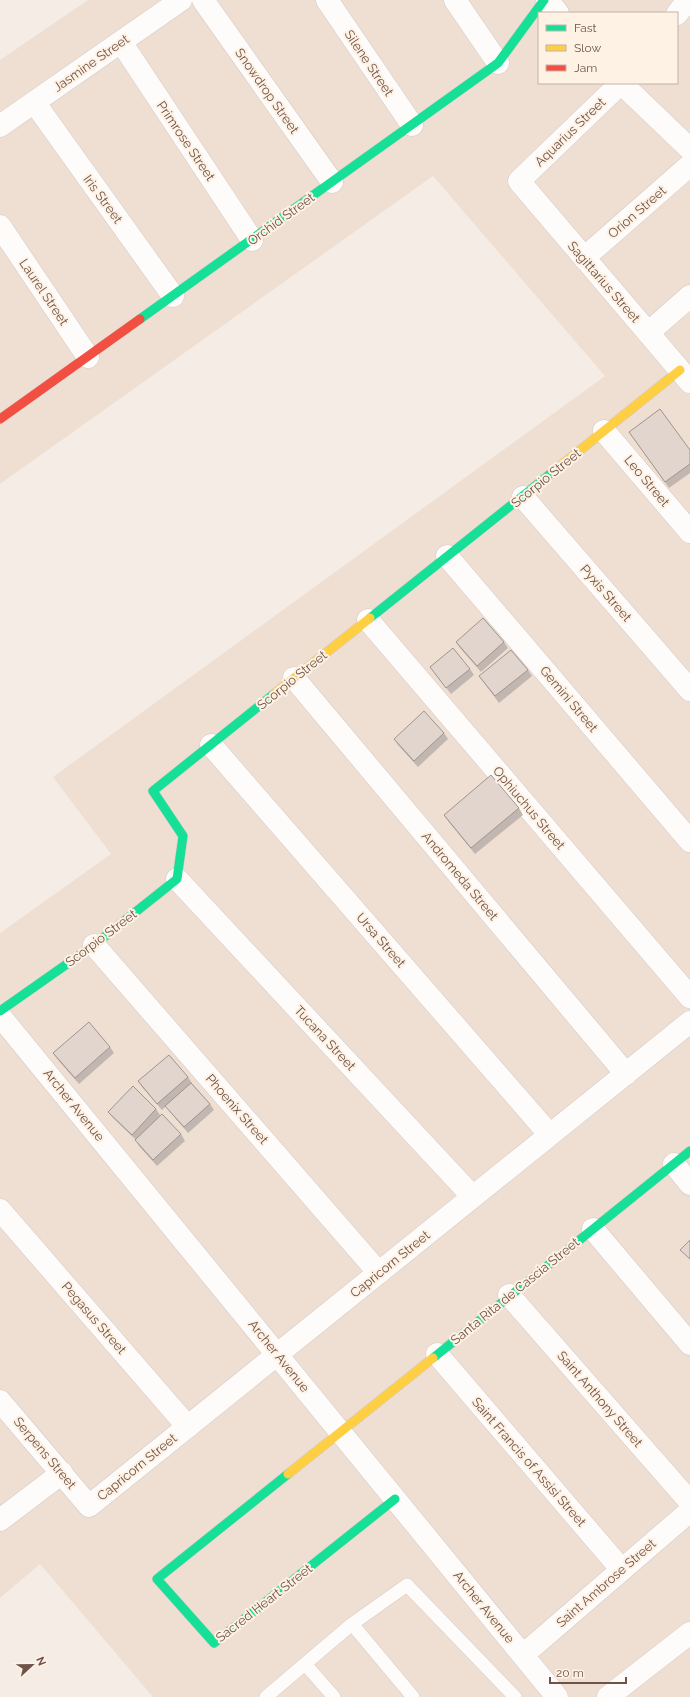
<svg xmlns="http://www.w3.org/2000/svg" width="690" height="1697" font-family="Raleway,sans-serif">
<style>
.residential{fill:#eedfd2;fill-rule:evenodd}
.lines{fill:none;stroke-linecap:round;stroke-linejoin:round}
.lane-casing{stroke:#d6cac4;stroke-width:14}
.street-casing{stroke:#d6cac4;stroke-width:23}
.fast-casing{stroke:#d5c9c2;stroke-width:10}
.slow-casing{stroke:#d5c9c2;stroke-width:10}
.jam-casing{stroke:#d5c9c2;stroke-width:10}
.lane{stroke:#fefcfb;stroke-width:13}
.street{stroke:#fefcfb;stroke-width:22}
.fast{stroke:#16e098;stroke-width:9}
.slow{stroke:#ffcf43;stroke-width:9}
.jam{stroke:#f24e42;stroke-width:9}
.wall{fill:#c2b7b0}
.building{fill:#e1d5cd;stroke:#9e9590}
.labels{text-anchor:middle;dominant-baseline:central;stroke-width:4;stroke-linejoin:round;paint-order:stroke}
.street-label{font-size:13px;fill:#705348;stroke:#fef2e5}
</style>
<rect width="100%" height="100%" fill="#f5ede5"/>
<!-- residential -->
<path class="residential" d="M88,0H690V1697H153L40,1564L0,1598V933L111,854L53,777L605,376L433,176L0,484V60ZM539,13H677V83H539Z"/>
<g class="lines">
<defs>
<path id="lane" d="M352,1624L413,1697
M305,1664L334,1697
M266,1697L352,1624L407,1585L515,1697"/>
<path id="street" d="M203,0L332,182
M327,0L412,125
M455,0L498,63
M547,0L558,13
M677,14L688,0
M121,42L252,240
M621,83L519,181L690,382
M621,83L690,149
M34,102L173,296
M0,126L181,0
M0,226L88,357
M584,258L690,165
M648,333L690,296
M604,431L690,532
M523,497L690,690
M447,556L690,841
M368,620L690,997
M294,678L626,1074
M211,745L550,1135
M177,879L473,1197
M94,945L379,1273
M0,1016L557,1697
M674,1164L690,1184
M0,1210L188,1427
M593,1229L690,1344
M509,1295L690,1502
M437,1354L622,1570
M0,1401L89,1506L690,1022
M0,1520L62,1473
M523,1655L690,1511
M608,1697L690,1633"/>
<path id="fast" d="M140,319L498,63L544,0
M370,618L559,467
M0,1011L94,945L177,879L183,836L153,791L274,694
M433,1358L690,1151
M288,1474L157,1579L214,1643L395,1499"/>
<path id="slow" d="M559,467L680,370
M274,694L370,618
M288,1474L433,1358"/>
<path id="jam" d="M0,419L140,319"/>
</defs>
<!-- lane casing -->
<use href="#lane" class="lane-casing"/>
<!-- street casing -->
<use href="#street" class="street-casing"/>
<!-- fast casing -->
<use href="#fast" class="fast-casing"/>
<!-- slow casing -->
<use href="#slow" class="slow-casing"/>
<!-- jam casing -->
<use href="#jam" class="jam-casing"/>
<!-- lane -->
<use href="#lane" class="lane"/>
<!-- street -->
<use href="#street" class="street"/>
<!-- fast -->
<use href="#fast" class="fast"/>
<!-- slow -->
<use href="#slow" class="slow"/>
<!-- jam -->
<use href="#jam" class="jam"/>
</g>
<!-- wall -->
<path class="wall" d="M629,432L690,450V473L669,488Z
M456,642H504L508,648L481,672L460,648Z
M430,667L470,669L474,675L451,694Z
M528,670L532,676L499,703L479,676Z
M444,733L448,739L418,767L398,745L394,739Z
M519,808L523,815L475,854L448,821L444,815Z
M110,1047L114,1053L79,1084L58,1060L53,1053Z
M188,1077L192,1083V1084L210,1104L214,1110L188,1133L170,1112L166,1106L162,1110L142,1087L138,1081Z
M156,1109L160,1115L156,1120L181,1134L185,1141L157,1166L139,1146L135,1139L113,1118L108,1112Z"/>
<!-- building -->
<path class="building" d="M660,409L690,450V464L665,482L629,432Z
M483,618L504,642L477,666L456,642Z
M453,648L470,669L446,688L430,667Z
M511,650L528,670L495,696L479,676Z
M424,711L444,733L414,761L394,739Z
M491,775L519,808L471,848L444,815Z
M89,1022L110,1047L75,1078L53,1053Z
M169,1055L188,1077L157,1104L138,1081Z
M191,1083L210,1104L184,1127L165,1106Z
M133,1086L156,1109L132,1135L108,1112Z
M162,1114L181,1134L153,1160L135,1140Z
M690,1240V1259L680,1250Z"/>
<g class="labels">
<!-- street labels -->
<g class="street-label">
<text transform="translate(91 63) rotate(-35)">Jasmine Street</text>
<text transform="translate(369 63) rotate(56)">Silene Street</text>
<text transform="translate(267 91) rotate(55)">Snowdrop Street</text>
<text transform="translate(570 132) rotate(-44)">Aquarius Street</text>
<text transform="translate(186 141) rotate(56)">Primrose Street</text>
<text transform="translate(103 199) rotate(54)">Iris Street</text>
<text transform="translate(637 212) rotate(-41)">Orion Street</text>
<text transform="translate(281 219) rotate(-36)">Orchid Street</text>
<text transform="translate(604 282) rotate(49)">Sagittarius Street</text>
<text transform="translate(44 292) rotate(56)">Laurel Street</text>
<text transform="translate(546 478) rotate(-39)">Scorpio Street</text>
<text transform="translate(647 481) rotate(50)">Leo Street</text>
<text transform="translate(606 593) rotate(49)">Pyxis Street</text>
<text transform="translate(292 680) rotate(-39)">Scorpio Street</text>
<text transform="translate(569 699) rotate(50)">Gemini Street</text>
<text transform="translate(529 808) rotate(50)">Ophiuchus Street</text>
<text transform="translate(460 876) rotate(50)">Andromeda Street</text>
<text transform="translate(101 938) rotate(-37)">Scorpio Street</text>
<text transform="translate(381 940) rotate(49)">Ursa Street</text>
<text transform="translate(325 1038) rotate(47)">Tucana Street</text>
<text transform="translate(74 1105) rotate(51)">Archer Avenue</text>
<text transform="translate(237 1109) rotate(49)">Phoenix Street</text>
<text transform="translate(390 1264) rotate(-39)">Capricorn Street</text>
<text transform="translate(515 1291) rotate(-39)">Santa Rita de Cascia Street</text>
<text transform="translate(94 1318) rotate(49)">Pegasus Street</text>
<text transform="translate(279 1356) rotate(51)">Archer Avenue</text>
<text transform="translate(600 1399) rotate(49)">Saint Anthony Street</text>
<text transform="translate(45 1453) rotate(50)">Serpens Street</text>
<text transform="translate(529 1462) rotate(49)">Saint Francis of Assisi Street</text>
<text transform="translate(137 1467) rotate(-39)">Capricorn Street</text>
<text transform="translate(606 1583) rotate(-41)">Saint Ambrose Street</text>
<text transform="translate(264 1603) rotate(-38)">Sacred Heart Street</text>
<text transform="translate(484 1607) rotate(51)">Archer Avenue</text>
</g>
</g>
<!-- legend -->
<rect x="538" y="12" width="140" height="72" fill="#fef2e5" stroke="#c5b2a6"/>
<rect x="546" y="25" width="20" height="6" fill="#16e098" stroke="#c5b2a6"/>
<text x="574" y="32" font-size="12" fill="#705348">Fast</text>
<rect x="546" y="45" width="20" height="6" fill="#ffcf43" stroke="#c5b2a6"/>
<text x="574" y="52" font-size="12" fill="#705348">Slow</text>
<rect x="546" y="65" width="20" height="6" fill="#f24e42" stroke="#c5b2a6"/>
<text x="574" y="72" font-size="12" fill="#705348">Jam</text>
<!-- north arrow -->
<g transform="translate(32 1665) rotate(68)" stroke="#fef2e5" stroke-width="3" paint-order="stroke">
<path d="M0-3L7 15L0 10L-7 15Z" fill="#705348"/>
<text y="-6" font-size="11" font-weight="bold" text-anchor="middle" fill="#705348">N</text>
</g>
<!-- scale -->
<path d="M550 1677v6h76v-6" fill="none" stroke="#705348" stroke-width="2"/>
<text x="556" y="1677" font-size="12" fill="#705348" stroke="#fef2e5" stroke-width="3" paint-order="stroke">20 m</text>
</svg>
